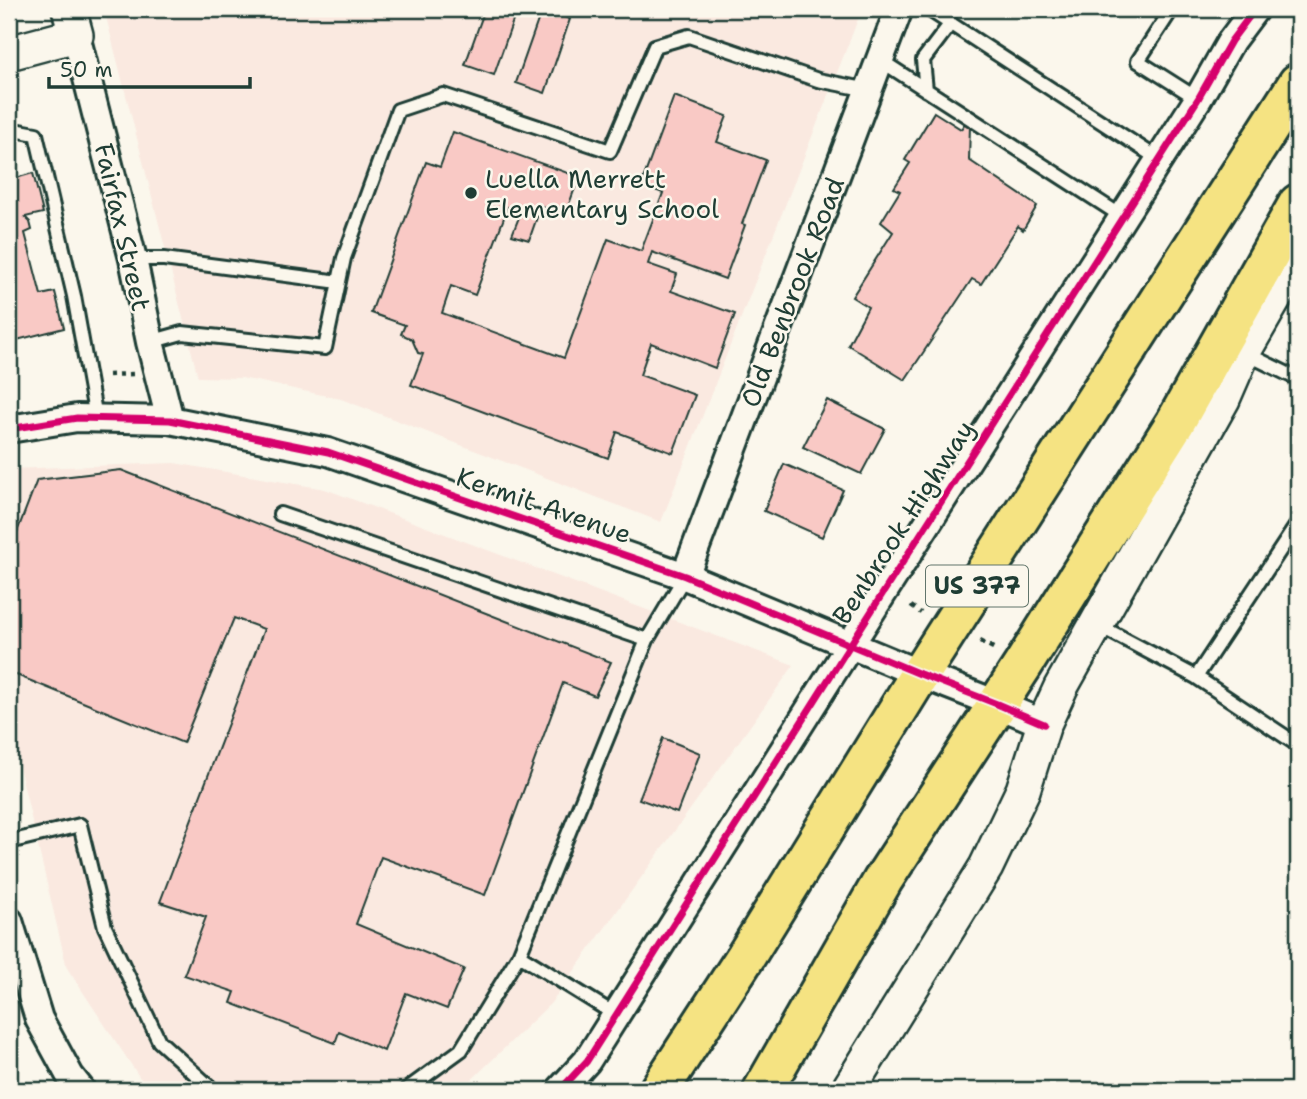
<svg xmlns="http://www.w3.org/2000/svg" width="1307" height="1099" font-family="'Shantell Sans',sans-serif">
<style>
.built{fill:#fae9e0}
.building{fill:#f9c9c5;stroke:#1f3d34;stroke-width:2}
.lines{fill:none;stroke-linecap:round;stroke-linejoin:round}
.service-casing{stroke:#1f3d34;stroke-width:18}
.minor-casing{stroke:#1f3d34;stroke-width:32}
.tertiary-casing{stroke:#1f3d34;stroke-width:38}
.primary-casing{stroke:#1f3d34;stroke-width:44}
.path{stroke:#1f3d34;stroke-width:4.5;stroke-dasharray:5 5;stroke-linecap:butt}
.service{stroke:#fbf7ec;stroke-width:12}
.minor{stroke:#fbf7ec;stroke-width:26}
.tertiary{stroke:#fbf7ec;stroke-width:33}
.primary{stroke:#f5e382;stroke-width:38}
.cycleway-casing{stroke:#fbf7ec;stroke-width:11}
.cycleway{stroke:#d6006c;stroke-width:7}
.poi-dot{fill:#1f3d34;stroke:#fbf7ec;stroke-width:2.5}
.labels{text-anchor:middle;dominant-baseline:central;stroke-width:5;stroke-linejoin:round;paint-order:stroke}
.shield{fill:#fbf7ec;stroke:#61756b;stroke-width:2}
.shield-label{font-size:24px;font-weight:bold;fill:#1f3d34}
.poi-label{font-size:26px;fill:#1f3d34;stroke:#fbf7ec;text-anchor:start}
.street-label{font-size:26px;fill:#1f3d34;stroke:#fbf7ec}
</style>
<rect width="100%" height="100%" fill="#fbf7ec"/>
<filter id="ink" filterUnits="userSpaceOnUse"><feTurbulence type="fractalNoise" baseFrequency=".0143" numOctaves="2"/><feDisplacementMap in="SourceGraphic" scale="14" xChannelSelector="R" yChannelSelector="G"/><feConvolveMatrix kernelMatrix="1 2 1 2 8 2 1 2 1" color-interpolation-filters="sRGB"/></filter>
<g filter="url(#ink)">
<!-- built -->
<path class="built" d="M104,9H862L661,522L341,399L242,378L198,377Z
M174,463L325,489L794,665L551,1003L461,1090H148L67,968L9,724V469Z"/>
<!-- building -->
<path class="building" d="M485,9H517L494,75L465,65Z
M542,9L570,19L545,93L516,83Z
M674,96L727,116L717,142L766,160L742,224L745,225L725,279L652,252L648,264L677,274L671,291L735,314L715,368L651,343L640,375L695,395L673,453L617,432L608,458L411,385L423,354L418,353L412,339L401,334L405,325L371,313L426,162L440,167L453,132L579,177L565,215L541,206L529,240L512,235L521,212L508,207L475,295L451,286L442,313L564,358L608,239L641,251L663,193L641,185Z
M934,112L961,129L966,121L970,125L969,160L1037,206L1023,230L1018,226L981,284L972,279L905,380L848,345L868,307L852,297L893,232L881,222L900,191L894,188L910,163L905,160Z
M33,173L43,213L25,217L30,222L32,230L25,233L41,295L55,292L64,328L9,342V180Z
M827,400L885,429L861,474L803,447Z
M784,464L843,490L822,537L764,511Z
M121,470L611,662L595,696L563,683L485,895L381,857L356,924L464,969L447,1009L406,993L384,1051L339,1032L335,1043L231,1003L235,992L184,975L206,917L160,902L264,629L234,618L183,743L9,672V553L37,480Z
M663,738L700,753L677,813L639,799Z"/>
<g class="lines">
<defs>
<path id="service" d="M928,9L1160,160
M1172,9L1138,61L1198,99
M880,60L1123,217
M926,90L923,60L951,23
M9,129L36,134L74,296L96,418
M133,259H164L339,282
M150,342L182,333L325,348L344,258L398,110L443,95L610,151L655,46L689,36L818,80L869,90
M1245,353L1298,379
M280,514L647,640L519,955L616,1015
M1096,624L1196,677L1298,523
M647,640L685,576
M1196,677L1298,745
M9,842L80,825L105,927L159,1041L213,1090
M406,1090L461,1050L519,955"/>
<path id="minor" d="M76,35L133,259L150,342L170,420
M9,429L77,418L170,420L328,452L685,576L920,674L997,704L1044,724
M685,576L899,9
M9,921L39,1019L70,1076L81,1090
M560,1090L587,1061L876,604L1198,99L1231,41L1255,9"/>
<path id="tertiary" d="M9,53L76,35L69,9
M848,1090L986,867L1023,790L1044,724L1061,687L1223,399L1243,353L1298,258"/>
<path id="primary" d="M659,1090L746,956L920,674L1298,83
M763,1090L883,880L1023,665L1175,423L1298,204"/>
</defs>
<!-- service casing -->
<use href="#service" class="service-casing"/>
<!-- minor casing -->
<use href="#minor" class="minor-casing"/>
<!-- tertiary casing -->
<use href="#tertiary" class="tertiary-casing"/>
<!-- primary casing -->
<use href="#primary" class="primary-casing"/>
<!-- path -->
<path class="path" d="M108,375L133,374
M911,606L921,613
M980,641L997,650"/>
<!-- service -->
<use href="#service" class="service"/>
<!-- minor -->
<use href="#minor" class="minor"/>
<!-- tertiary -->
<use href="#tertiary" class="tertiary"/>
<!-- primary -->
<use href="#primary" class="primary"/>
<defs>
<path id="cycleway" d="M9,429L77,418L170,420L328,452L685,576L920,674L997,704L1044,724
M560,1090L587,1061L876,604L1198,99L1231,41L1255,9"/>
</defs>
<!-- cycleway casing -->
<use href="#cycleway" class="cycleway-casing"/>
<!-- cycleway -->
<use href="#cycleway" class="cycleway"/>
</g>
</g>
<!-- markers -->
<circle class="poi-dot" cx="471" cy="193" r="7"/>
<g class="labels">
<!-- shield labels -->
<rect class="shield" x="926" y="565.5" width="102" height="41" rx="5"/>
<g class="shield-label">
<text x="977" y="586">US 377</text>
</g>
<!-- poi labels -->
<g class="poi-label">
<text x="485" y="178">Luella Merrett<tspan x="485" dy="30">Elementary School</tspan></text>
</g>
<!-- street labels -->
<g class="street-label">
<text transform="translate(123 227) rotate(77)">Fairfax Street</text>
<text transform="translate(792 292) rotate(-69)">Old Benbrook Road</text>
<text transform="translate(544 505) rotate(19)">Kermit Avenue</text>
<text transform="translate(903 522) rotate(-57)">Benbrook Highway</text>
</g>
</g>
<!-- margin -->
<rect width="1307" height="1099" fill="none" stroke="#fbf7ec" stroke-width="35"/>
<rect x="18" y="18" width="1272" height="1064" fill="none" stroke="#1f3d34" stroke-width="2.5" filter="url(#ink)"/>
<!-- scale -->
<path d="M49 77v10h201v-10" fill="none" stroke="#1f3d34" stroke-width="3.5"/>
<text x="60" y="77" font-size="21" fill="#1f3d34" stroke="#fbf7ec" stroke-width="5" paint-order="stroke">50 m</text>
</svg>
